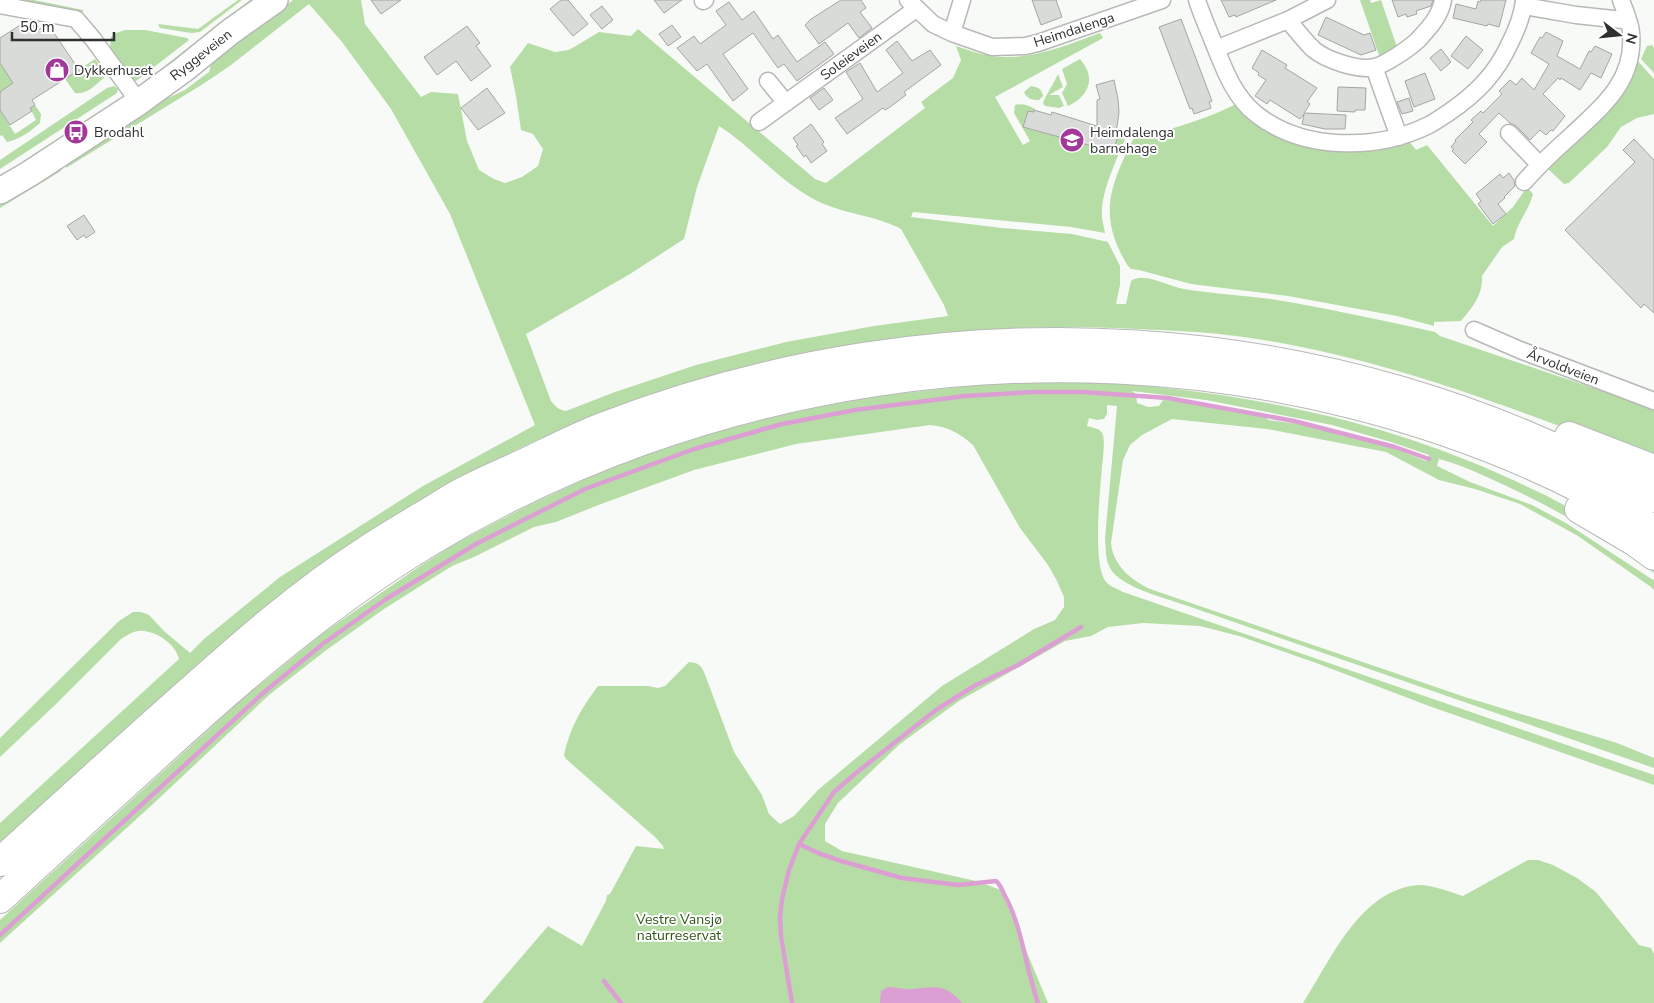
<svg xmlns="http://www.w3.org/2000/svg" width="1654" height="1003" font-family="'Nunito Sans',sans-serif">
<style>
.green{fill:#b7dda7;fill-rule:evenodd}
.water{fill:#dc9fd4}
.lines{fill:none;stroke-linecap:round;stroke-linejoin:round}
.stream{stroke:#dc9fd4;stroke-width:4.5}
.building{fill:#d9dbd9;stroke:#a5a6a4}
.street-casing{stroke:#b7b9b6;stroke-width:19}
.primary-casing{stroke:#b7b9b6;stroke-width:28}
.highway-casing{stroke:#b7b9b6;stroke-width:30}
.street{stroke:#fff;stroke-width:16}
.primary{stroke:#fff;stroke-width:25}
.highway{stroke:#fff;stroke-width:28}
.labels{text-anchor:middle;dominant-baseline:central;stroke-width:4;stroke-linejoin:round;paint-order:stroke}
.street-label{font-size:14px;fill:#2f302f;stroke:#fff}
.poi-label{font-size:14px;fill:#2f302f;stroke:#fff;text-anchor:start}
.park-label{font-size:14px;fill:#2e5718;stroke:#fff}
</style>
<rect width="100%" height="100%" fill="#f8faf7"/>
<!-- green -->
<path class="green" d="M0,0H34L83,10V15Z
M238,0H242L200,32L191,33L160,28L158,24L198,29Z
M250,0H259L147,82L148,79Z
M293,0H361L365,24L421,97L431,92L458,94L467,141L479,170L494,179L505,183L522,177L538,166L543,149L533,134L521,130L516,96L510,67L528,43L555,52L569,50L599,32L631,36L638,29L815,179L826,183L925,108L921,102L953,78L961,60L956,46C966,49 976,53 986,55C1026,63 1064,46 1100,33L1103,38L995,97L1023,145L1030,141L1014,113L1015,105C1022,103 1028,105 1035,109L1034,112L1028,111L1025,119L1029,129L1099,148L1100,145L1114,150L1118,135L1126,136C1117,160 1100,192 1102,218C1103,223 1104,228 1105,233L1071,227L913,212L911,217L1002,228L1072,234L1108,242L1120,266V285L1116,304H1126L1131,281C1144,271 1169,287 1184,289C1213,294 1242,295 1271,299C1326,308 1381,320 1435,332L1440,336L1602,391L1654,410V462C1522,412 1391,359 1251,338C1205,331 1160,330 1114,328C896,320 677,366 484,466C457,480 431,498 405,514C376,531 347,548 319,566C283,590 251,619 219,647C144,710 72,777 0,843V823L179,659C176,645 158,632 143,631C135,630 128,635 121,639L54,706L0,757V738L119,621L133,612H141L149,615L164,631L190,653L204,639L280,577L423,486L535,425L450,214L391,109L342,42L309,4L231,65L203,84L66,168L67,164L157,103L185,90L202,77L209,72L211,65L221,54ZM719,126C751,146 776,178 810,197C838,214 873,214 901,229L944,305L948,316L874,326L786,342L696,365L615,392L566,411C559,410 556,407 551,401L526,334L630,274L684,239L697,187Z
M1360,0H1370L1371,3L1381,0L1398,50L1380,58Z
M125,30H145L187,38L189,40L136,81L128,77L110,47L111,37L116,33Z
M1652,45L1654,48V73L1641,59L1647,46Z
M1635,58L1654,79V114L1637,118L1621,127L1607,147L1569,183L1564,184L1545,166Z
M95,59L107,75C97,83 88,95 75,93L65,79Z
M1080,59C1084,64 1089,71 1089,78C1090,91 1079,101 1068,106L1062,93L1067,84L1062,69Z
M0,63L13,83L0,92Z
M1058,74L1063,87L1049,95H1059L1064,106L1059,108L1045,106L1043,103C1046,95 1054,83 1058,74Z
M114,86L118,89L117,93L0,169V160L107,88Z
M1031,86C1038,87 1042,89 1043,96L1039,100C1032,100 1027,99 1024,92Z
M1233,100L1271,131L1409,141L1416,150L1427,145L1493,226L1513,207L1527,187L1533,194C1529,210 1517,223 1514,239L1502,247L1482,276C1483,295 1473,307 1461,321L1434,322V326L1397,316L1288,296L1191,284L1139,270L1131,269L1128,266C1097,216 1110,186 1134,137L1143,138L1148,135C1178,127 1206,119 1234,105Z
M35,105L41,114L40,123C30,132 20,139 7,142L2,135L0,136V110L15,134L36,120L30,108Z
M57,168L60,169L61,171L0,208V201Z
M1081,381C1228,389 1378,417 1513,480C1532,489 1553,498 1571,509C1600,526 1626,548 1654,568V573C1606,538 1556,509 1502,484C1482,475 1460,464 1439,459L1437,466L1470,482L1532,505L1566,523L1653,580L1654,579V590L1651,587L1578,536L1520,504L1475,489L1439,480L1386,452L1267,429L1172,419L1142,435L1130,445L1123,460L1111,543C1113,565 1131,580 1150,589L1465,697L1617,743L1654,758V768L1185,605C1165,598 1120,587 1110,568C1105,559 1106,548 1105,538L1117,406L1107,405V414L1104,419L1097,420L1089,418L1087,426C1093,428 1101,428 1103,435C1105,442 1103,458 1102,466C1100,493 1093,556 1104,579C1108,586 1116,588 1123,592L1654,775V785L1429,706L1316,663L1239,636L1200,626L1143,623L1108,627L1091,636L1065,641L959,701L900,744L838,803L825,824V841L842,851L976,881L1001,890L1048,1003H482L548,926L582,946L606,901L607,895L610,894L636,846L664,849L663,846L655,837L566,759L564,755C570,727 581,709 598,686H648L658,688L665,686L689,662C698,663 700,664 704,672L734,752L762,795L769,814L780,824L794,816L818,790L942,686L1034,629L1055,620L1064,607V597L1057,581L1048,565L1020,528L973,445C961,434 946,426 930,425L796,444L694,470L601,504L556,522L534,527L474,557L452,566L384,609L325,651L269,695L153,804L0,943V920L242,699L323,633L420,566L456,543L527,506L596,474L667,447L706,434L779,415L867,397L986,384ZM1132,391L1206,400L1332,425L1391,442L1429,455L1426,461L1373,440L1322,427L1269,420L1263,416L1184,401L1163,400L1159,406L1148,407L1137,403L1136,394Z
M1528,860H1538L1553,865L1577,878L1596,892L1639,945L1651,948L1654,954V1003H1303C1331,960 1360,889 1419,885C1433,885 1450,892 1463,896Z"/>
<!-- water -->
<path class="water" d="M888,987C896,987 904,990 912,989C935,987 945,983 962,1003H880L881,991Z"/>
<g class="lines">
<!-- stream -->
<path class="stream" d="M799,844L818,853L841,861L902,878L958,885L996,881C1000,884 1002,889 1004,894C1023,928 1025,967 1038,1003
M0,935L263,693L324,643L386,599L476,544L585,489L694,449L782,424L855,410L965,396L1033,392H1083L1168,398L1294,421L1395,447L1429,459
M604,981L621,1003
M792,1003L781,936L780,917L782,899L789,870L799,844L834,792L856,773L936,710L974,686L1018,665L1081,627"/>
</g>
<!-- building -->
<path class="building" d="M371,0H401L381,14Z
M561,0H568L588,24L573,36L550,9Z
M654,0H682L664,13Z
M841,0H861L866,8L860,12L872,28L859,38L848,23L819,44L805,25L811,19Z
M1032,0H1056L1062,17L1041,25Z
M1221,0H1276L1236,17L1235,15L1229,17Z
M1392,0H1433L1431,6L1416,11L1417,14L1407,17L1406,14L1398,17Z
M1481,0H1506L1499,27L1488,24L1487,26L1453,18L1456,4L1476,9L1478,1L1480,2Z
M729,2L742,20L754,11L773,39L778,35L797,62L825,42L834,54L797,81L784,64L778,68L753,33L723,54L748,89L733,101L707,64L697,71L677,48L694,36L700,44L726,25L716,11Z
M602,6L613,20L602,29L590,15Z
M1326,17L1364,35L1370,33L1376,50L1361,55L1318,35Z
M1181,19L1212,101L1209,102L1211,108L1194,114L1192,108L1190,109L1159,27Z
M28,20L30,21L37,31L48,24L79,70L32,100L35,105L30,108L32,111L10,125L0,110V92L13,83L0,63V38Z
M672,25L681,37L668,46L659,34Z
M467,26L480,43L476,46L491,66L471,81L456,61L437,75L424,57Z
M1546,32L1563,41L1557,56L1580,69L1589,51L1591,52L1595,46L1612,54L1601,78L1591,73L1580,90L1561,78L1560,80L1558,78L1543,94L1565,116L1553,131L1551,130L1546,135L1540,130L1530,140L1516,126L1510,123L1499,113L1479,134L1487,142L1465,164L1452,151L1454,149L1451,147L1456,141L1455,140L1473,122L1471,120L1481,111L1483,113L1502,94L1499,91L1510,80L1516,85L1522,78L1534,90L1549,64L1531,53L1540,37L1542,38Z
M1466,36L1483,50L1468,69L1451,56Z
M897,41L912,61L930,50L941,65L904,92L906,95L890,107L885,110L883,108L847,134L835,118L863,99L846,72L860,63L877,92L903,73L886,50Z
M1441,49L1451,62L1441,71L1430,58Z
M1262,50L1287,65L1285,68L1317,88L1307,102L1310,104L1304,113L1346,115L1345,129H1325L1302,124L1304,114L1300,119L1270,100L1267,104L1255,96L1266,80L1258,75L1259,73L1252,68Z
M1425,73L1435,99L1414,107L1405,81Z
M1114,80L1118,99L1119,112L1116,134L1118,135L1114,150L1100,145L1099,148L1023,127L1028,111L1034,112V110L1051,115L1052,112L1097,126V100L1100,99L1096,85Z
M1338,87L1366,88L1365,110H1355V112L1337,111Z
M487,88L505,113L478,130L461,108Z
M824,88L833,100L819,110L810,98Z
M1409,98L1413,111L1402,114L1397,102Z
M811,124L824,142L822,144L827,151L811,163L806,155L804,157L796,146L798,145L793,138Z
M1634,139L1654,160V313L1644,304L1641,308L1565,230L1635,162L1623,150Z
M1509,173L1514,180L1515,186L1504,197L1505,198L1498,204L1506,214L1493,224L1478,204L1481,201L1476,194L1500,174L1503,178Z
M84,215L95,232L86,238L84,235L77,240L67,226Z"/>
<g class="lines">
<defs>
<path id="street" d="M908,0L933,24L952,33L992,47L1025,46L1038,43L1162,0
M1197,0C1201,13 1207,26 1212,39C1223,65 1232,95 1256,114C1303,151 1376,151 1429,125C1435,122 1442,117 1448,113C1476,94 1496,74 1510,43C1517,29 1523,15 1524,0
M703,1L705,0
M0,5L76,19L93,39L139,102
M1524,6L1576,15L1623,20L1627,18
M1288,20L1327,0
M952,33L962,0
M1216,49L1288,20C1296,30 1304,40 1313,49C1326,60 1358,71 1375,67C1386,64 1408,49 1417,41C1428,29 1440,17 1443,0
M1374,67L1399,137
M768,81L786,103
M759,122L916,9
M1509,133L1540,165
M1524,182C1539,165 1556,149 1573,134C1604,105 1635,80 1631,33C1631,24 1624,9 1621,0
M1474,330L1520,350L1654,401"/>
<path id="primary" d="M0,191L29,174L139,102L183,70L230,32L275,0"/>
<path id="highway" d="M1569,436L1654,469
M1579,509L1635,542L1654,556
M0,862C61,806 123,750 185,695C242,644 300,593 365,551C383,539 402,528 420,517C436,508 451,497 468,489C487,479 507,471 526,462C551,450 576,437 602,427C944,295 1334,315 1654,498
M0,899C50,853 100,807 150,762C237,682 326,605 426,544C701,377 1044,325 1355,405C1433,425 1510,453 1581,489C1606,501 1630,516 1654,529"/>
</defs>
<!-- street casing -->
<use href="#street" class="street-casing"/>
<!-- primary casing -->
<use href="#primary" class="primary-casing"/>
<!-- highway casing -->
<use href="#highway" class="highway-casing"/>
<!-- street -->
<use href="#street" class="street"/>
<!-- primary -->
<use href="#primary" class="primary"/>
<!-- highway -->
<use href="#highway" class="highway"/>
</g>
<!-- icons -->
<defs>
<symbol id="shop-disc" viewBox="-11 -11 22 22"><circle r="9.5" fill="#a2389a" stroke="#fff"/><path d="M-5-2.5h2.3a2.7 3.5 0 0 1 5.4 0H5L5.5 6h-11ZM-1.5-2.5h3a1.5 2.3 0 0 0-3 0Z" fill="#fff"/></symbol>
<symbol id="bus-disc" viewBox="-11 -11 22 22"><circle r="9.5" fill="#a2389a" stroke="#fff"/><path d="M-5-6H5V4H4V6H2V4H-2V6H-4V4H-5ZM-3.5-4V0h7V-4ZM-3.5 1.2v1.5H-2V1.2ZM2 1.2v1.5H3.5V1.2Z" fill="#fff"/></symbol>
<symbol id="school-disc" viewBox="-11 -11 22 22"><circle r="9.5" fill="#a2389a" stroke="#fff"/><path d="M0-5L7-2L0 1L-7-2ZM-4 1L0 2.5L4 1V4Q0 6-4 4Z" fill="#fff"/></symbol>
</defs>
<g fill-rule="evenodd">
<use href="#shop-disc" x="43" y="56" width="28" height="28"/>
<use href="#bus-disc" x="62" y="118" width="28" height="28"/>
<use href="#school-disc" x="1058" y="126" width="28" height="28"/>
</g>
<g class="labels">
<!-- street labels -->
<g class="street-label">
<text transform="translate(1074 30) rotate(-18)">Heimdalenga</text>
<text transform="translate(201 55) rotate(-38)">Ryggeveien</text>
<text transform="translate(851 56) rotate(-36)">Soleieveien</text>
<text transform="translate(1563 367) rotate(21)">Årvoldveien</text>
</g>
<!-- poi labels -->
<g class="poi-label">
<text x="74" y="70">Dykkerhuset</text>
<text x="94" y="132">Brodahl</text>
<text x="1090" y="132">Heimdalenga<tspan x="1090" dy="16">barnehage</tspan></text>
</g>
<!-- park labels -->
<g class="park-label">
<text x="679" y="919">Vestre Vansjø<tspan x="679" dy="16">naturreservat</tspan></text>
</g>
</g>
<!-- north arrow -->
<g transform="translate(1619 35) rotate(106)" stroke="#ffffff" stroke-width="4" paint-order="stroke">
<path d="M0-4L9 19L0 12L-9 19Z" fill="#2f302f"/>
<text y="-8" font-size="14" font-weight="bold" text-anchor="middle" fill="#2f302f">N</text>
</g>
<!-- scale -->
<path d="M12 32v8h102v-8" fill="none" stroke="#2f302f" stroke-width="2.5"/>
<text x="20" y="32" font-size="15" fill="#2f302f" stroke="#ffffff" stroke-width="4" paint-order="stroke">50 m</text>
</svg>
